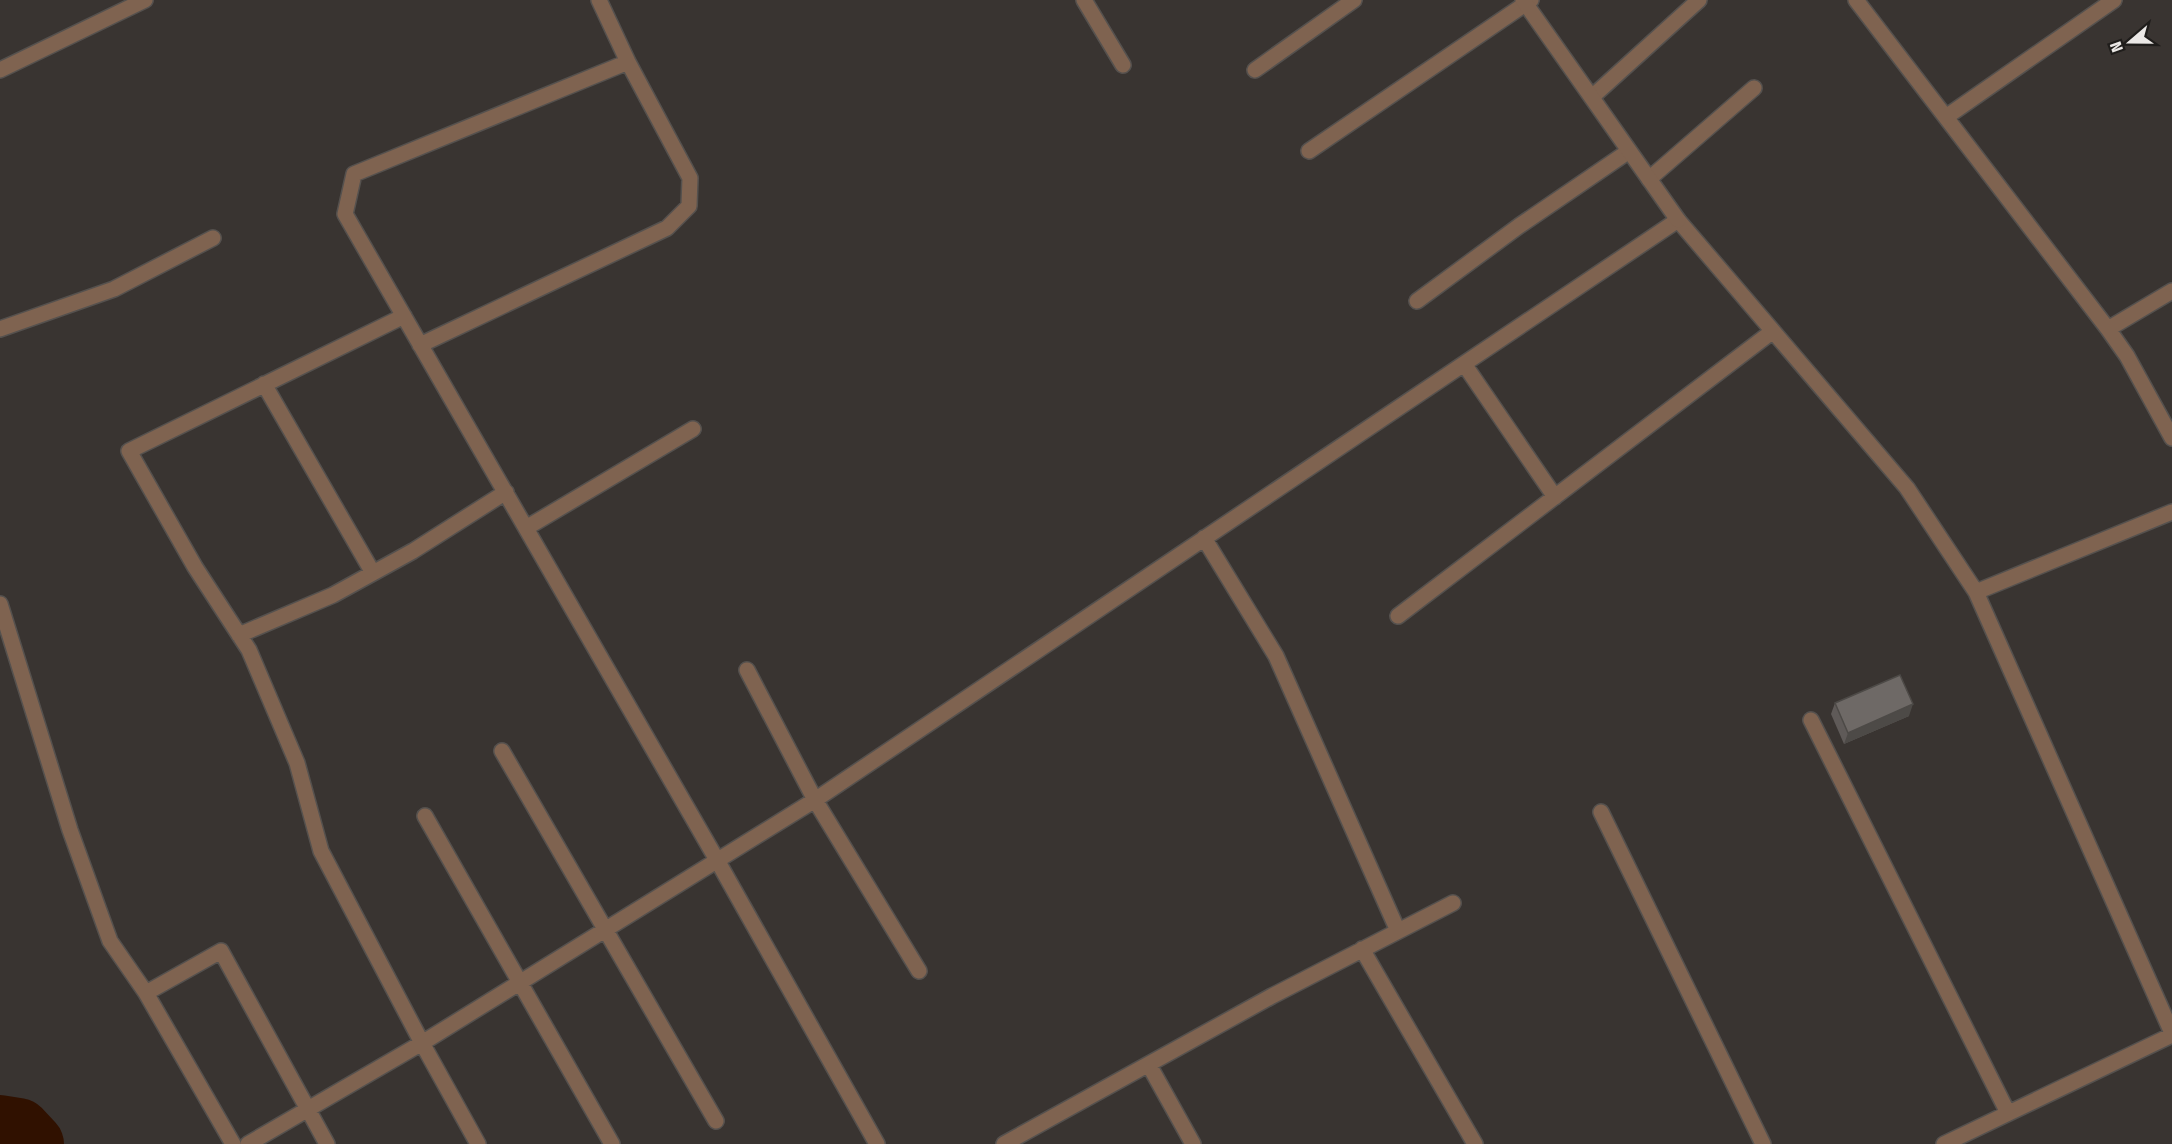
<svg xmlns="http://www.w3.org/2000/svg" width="2172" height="1144" font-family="'Fira Sans Condensed',sans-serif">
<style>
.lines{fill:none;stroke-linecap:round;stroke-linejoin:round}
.river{stroke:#301100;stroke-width:62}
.service-casing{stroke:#55514e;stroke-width:18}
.minor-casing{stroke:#55514e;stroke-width:18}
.tertiary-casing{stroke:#55514e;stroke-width:18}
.service{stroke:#7f6350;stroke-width:15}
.minor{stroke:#7f6350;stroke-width:15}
.tertiary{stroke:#7f6350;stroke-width:15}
.wall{fill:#5f5a58}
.shaded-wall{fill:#4d4a47}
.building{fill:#6e6966;stroke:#4d4a47;stroke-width:1.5}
</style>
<rect width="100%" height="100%" fill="#393431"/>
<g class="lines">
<!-- river -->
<path class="river" d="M0,1126L19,1129L33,1144"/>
<defs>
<path id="service" d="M1649,179L1754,88"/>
<path id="minor" d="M1084,0L1123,65
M1856,0L2108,329L2127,356L2172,438
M628,62L354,174L345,214L717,860L877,1144
M0,70L145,0
M1255,70L1354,0
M1592,97L1699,0
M1946,117L2114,0
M1309,151L1531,0
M1417,301L1519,226L1629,151
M0,329L114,289L213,238
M2108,329L2172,291
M420,345L667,228L689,206L690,178L628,62L599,0
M1464,364L1555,497
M264,384L373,573
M526,528L693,429
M1204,538L1276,656L1398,931
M1976,592L2172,512
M0,604L70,830L110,941L146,993L233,1144
M1398,616L1773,331
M239,635L333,595L413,551L506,492
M747,670L815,800L919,971
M1811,720L2008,1113
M502,751L716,1121
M1601,812L1763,1144
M425,816L612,1144
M1362,949L1475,1144
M146,993L221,951L327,1144
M1149,1065L1193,1144
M248,1144L422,1043L321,851L297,763L249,650L195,567L129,451L404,316
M478,1144L422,1043L815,800L1678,220L1907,488L1976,592L2172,1033
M1004,1144L1272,996L1453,903
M1944,1144L2172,1035"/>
<path id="tertiary" d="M1523,0L1678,220"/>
</defs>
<!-- service casing -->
<use href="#service" class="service-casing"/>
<!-- minor casing -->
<use href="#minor" class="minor-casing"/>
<!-- tertiary casing -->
<use href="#tertiary" class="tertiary-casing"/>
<!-- service -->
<use href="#service" class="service"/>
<!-- minor -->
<use href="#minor" class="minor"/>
<!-- tertiary -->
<use href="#tertiary" class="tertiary"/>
</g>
<!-- wall -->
<path class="wall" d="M1835,703L1909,716L1844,744L1831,714Z"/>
<!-- shaded-wall -->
<path class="shaded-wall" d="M1913,704L1909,716L1844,744L1848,733Z"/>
<!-- building -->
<path class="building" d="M1900,675L1913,704L1848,733L1835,703Z"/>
<!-- north arrow -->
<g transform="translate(2130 42) rotate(250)" stroke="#1f1d1b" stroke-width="4.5" paint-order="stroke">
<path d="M0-4.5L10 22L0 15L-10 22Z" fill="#ebe8e6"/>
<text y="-9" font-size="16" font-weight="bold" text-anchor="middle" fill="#ebe8e6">N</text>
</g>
</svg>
